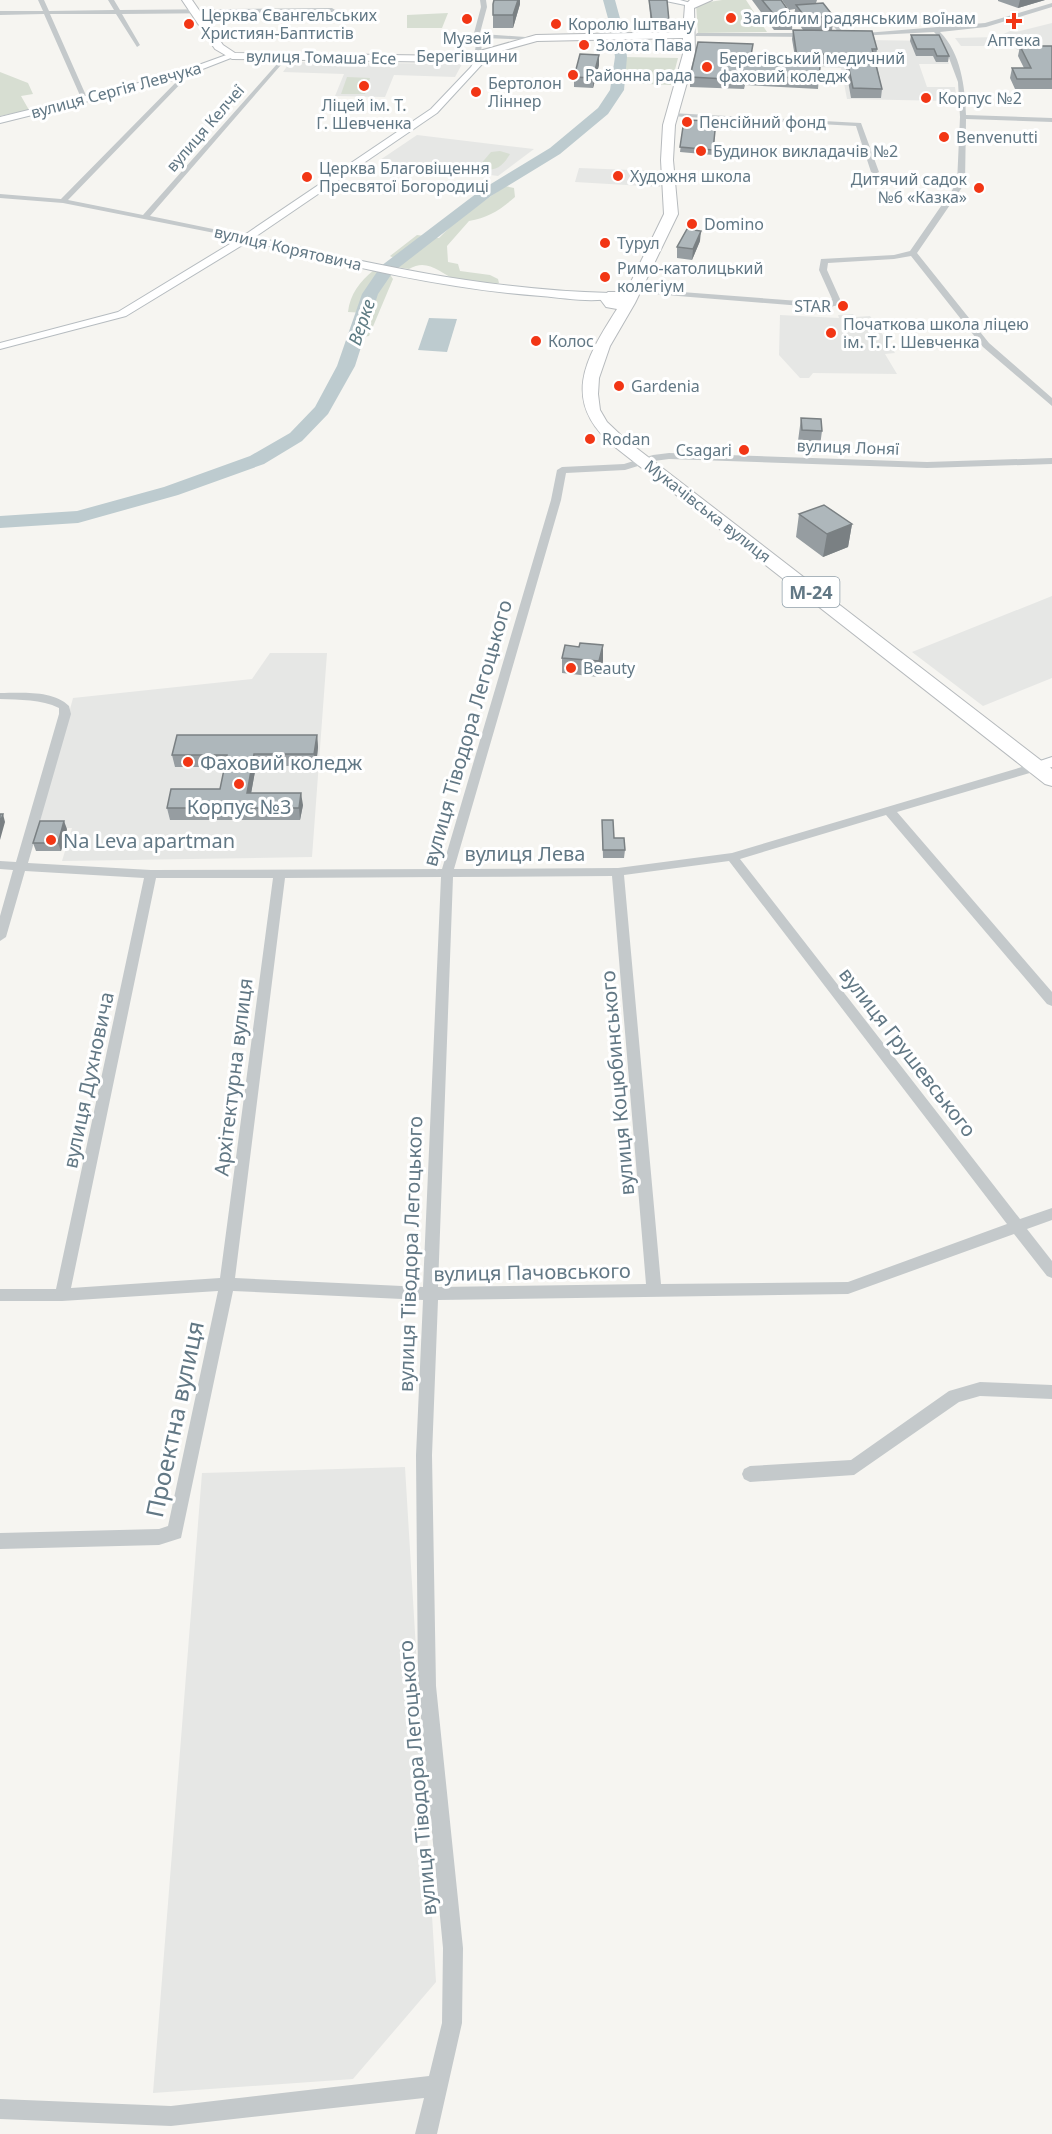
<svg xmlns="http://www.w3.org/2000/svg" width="1052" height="2134" font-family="'Noto Sans',sans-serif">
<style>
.built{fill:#e6e7e5}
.green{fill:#d7ded2}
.water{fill:#bdcbcf}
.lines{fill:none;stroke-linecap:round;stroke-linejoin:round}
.river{fill:#bdcbcf;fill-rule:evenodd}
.secondary-casing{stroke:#b6bcc0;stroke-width:2}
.highway-casing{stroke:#b6babd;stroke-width:2}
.street{fill:#c4c9cb;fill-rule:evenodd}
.secondary{fill:#fff;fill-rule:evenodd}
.highway{fill:#fff;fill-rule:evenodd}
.wall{fill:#969da1}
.shaded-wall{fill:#7a8083}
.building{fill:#aeb7bb;stroke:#7a8083;stroke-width:1.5}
.poi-dot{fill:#f23615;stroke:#fff;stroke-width:2}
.labels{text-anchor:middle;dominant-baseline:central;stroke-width:6;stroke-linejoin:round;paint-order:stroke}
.far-poi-label{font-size:16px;fill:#627885;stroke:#fff;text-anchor:start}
.far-street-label{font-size:16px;fill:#627885;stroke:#fff}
.far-water-label{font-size:18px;font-style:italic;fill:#5d7b83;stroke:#fff}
.shield{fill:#fff;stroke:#91a0aa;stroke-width:1.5}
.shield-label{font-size:18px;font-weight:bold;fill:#627885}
.street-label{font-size:20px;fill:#627885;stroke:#fff}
.poi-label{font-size:20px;fill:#627885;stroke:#fff;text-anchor:start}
.near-street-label{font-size:24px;fill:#627885;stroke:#fff}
</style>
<rect width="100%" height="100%" fill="#f6f5f1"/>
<!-- built -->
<path class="built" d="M1052,23V51L1017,50L1014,46H961L955,38L997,37L1010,31L1016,32Z
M792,39L938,41L949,64H919L927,87H955L956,94H947L949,101L847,99L841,68L797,66Z
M290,62H295L462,64L455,77L394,75L385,97L335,96L344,74L283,72Z
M417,135L534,149L498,176L380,160Z
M579,168L658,171L660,187L575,182Z
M853,314L855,317L870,316L895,353L885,354L897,374L813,373L809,378H800L779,355L780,315L839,318L838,315Z
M1052,596V678L983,706L912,652Z
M270,653H327L312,857L62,861L72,828H38L73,698L252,679Z
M405,1467L436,1982L353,2079L153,2093L202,1473Z"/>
<!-- green -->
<path class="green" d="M722,0H746L767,32L698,33L696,4Z
M448,13L442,28H407V15Z
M623,57L678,58L671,85L622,83Z
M0,72L28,83L33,94L21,96L29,110L0,116Z
M347,77L370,78L365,94H341Z
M500,151L510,154C503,166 495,173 480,168L479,166L491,152Z
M505,186L514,188L515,197C500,210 488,218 469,221L447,246L448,262L458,264L460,271L490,275L498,279L499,283L494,285C482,283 466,284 456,280C439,272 427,258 409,269L397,267L399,261L390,256L417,235L439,238L455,222Z
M374,270L389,273L393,279L369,336L363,337L366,313L348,312C350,294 360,281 374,270Z"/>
<!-- water -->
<path class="water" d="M429,318L457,319L447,352L418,350Z"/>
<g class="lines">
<!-- river -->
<path class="river" d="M603,0H615L624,33L627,57L624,90L608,114L560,154L491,196L393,272L378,294L355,366L328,414L302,441L264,464L178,495L78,523L0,528V516L77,511L164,487L250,456L290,433L315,407L337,366L362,294L381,266L481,190L550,148L598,108L610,90L615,57L612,33Z"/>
<defs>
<path id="secondary" d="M661,0H680L694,4L690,6Z
M479,53L486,55L484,62L437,113L255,237C373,265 489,290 610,293L614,294V298C591,303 564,298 541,296C442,289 345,265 249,241L126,316L0,349V343L118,312L243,236L431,109L471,67Z
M229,54L236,56L177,79L0,123V117L171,75Z
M1052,757V767L1036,772L1028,767L1031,764Z"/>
<path id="highway" d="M182,0H192L223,45L235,53L462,56L536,35L683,32L685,5L690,0H712L694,8L695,54L675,125L673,160L678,214L635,303L610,346L599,378L598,394L600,410L607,422L626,440L1052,769V786L1045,784L615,447C560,402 585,359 617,309L606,307L600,299L608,292H626L664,214L661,160L663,125L683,54V38L537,41L462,62L232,59L215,49Z"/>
</defs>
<!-- secondary casing -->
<use href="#secondary" class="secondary-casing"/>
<!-- highway casing -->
<use href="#highway" class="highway-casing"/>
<!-- street -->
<path class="street" d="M38,0H44L49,11L114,10L108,0H114L120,10L332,8L335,10L332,12L122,14L140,45L137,47L116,14H50L88,100L85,102L82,100L44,14L0,15V11H43Z
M480,0H486L487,7L480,33L482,34L539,38L536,40L483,38L481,51L485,55L480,56L475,51L477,36L474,33L481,7Z
M1052,3V7L986,27L940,32C961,53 965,87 966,115L1052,118V122L966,119L965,183L917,253L989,343L1052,398V406L983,347L911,256L894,259L828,263L827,270L840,299L838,305L827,308L629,292L625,290L629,288L826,303L832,299L819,270L821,259L894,255L910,251L957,183L960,117L958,82L943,42L934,32L857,36L854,34L985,23Z
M826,10L845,35H841L822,13L786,16L783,14Z
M697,33H810L813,35L810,37L695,36Z
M285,55L287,58L150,216L247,236H250V240L63,203L0,198V194L61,199L186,72H190V74L68,200L143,215Z
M671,113L861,123L879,172L875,174L871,172L856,126L669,116Z
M669,453L927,462L1052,458V464L927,468L669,459L654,461L625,470L566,473L561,500L454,869L618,868L732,853L1032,764H1040V770L897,812L1052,992V1006L1047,1004L886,815L740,859L1020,1219L1052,1208V1220L1027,1229L1052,1261V1278L1047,1276L1014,1234L848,1294L438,1300L432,1455L436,1686L463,1948L462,2023L437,2134H415L424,2098L171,2126L0,2119V2099L171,2106L429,2076L442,2023L443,1948L418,1686L416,1455L423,1300L233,1291L181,1538L159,1545L0,1549V1533L159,1529L168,1526L218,1291L62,1301H0V1289H56L144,878L25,871L6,937L0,941V916L13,870L0,869V861L16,862L59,714V708C41,699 20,700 0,699V693C21,693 53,690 69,706L71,714L28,863L151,870L442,869L551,500L557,470L562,467L624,464L653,455ZM729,861L1007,1224L848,1282L661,1284L624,875ZM612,876L646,1284L438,1287L453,877ZM441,877L423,1287L235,1278L285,878ZM156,878H273L220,1278L71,1288Z
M980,1382L1052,1385V1399L980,1396L959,1402L854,1475L750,1482L744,1479L742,1474L744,1469L750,1466L851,1460L949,1391Z"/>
<!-- secondary -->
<use href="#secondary" class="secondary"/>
<!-- highway -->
<use href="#highway" class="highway"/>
</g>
<!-- wall -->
<path class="wall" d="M649,0H667L669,21V30H651Z
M752,0H781L793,17L792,30H774Z
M782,0H817L816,3L834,17L832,30H803L794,17L795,9L789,10Z
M998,0H1045L1018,8L998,1Z
M493,4H520L513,28H493Z
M793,30L877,49L876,58H875L882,89L881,98H851L845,64H820L818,89L745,85L744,89L690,87V77L752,55L795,57L792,39Z
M911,35L949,56L948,62H936L933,56H916L910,41Z
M1020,46H1052V89H1015L1010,78L1012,68H1024L1018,56Z
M599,55V65L593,88L574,87V77Z
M684,120L716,121L713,155L680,152Z
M700,241L692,260L677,258V247Z
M801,418L822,431L819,453H799L798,441Z
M799,514L852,524L848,547L823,557L796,537Z
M562,658L603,661L599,677L562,673Z
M317,735L318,747L316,766H256L251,793L303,805L300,820H170L167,808L220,789L225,767H175L172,755Z
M602,820L614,838L625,850L624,858H603Z
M67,829L61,851H36L33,843Z"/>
<!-- shaded-wall -->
<path class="shaded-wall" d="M518,0H520V4L513,28V15Z
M1020,0H1045L1018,8Z
M599,55V65L593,88V78Z
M701,231L700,241L692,260L693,249Z
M852,524L848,547L823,557L827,534Z
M603,645V661L599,677V661Z
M317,735L318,747L316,766L314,754Z
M254,754L256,766L249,805L247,793Z
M301,793L303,805L300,820L299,808Z
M3,814L5,822L0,840V823Z
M64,821L67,829L61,851L58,843Z"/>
<!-- building -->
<path class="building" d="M494,0H518L513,15H493V4Z
M649,0H667L669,21H652Z
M762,0H781L793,17H776Z
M823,3L834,17H805L796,5Z
M793,30L872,31L877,49H872L882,89L853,88L846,55L821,54L819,79L746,75L745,80L690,77L698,42L753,44L751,55L797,57Z
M911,35H939L949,56H937L934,49H917Z
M1020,46H1052V79H1017L1012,68H1031Z
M580,54L599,55L593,78L574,77Z
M684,120L716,121L713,150L680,147Z
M687,229L701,231L693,249L677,247Z
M801,418L821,419L822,431L802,430Z
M824,505L852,524L827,534L799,514Z
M580,643L603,645L599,661L562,658L565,645L579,647Z
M177,735H317L314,754H254L247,793H301L299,808H167L171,789H220L227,755H172Z
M0,814H3L0,823Z
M602,820H613L614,838H624L625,850H603Z
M40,821H64L58,843H33Z"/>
<!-- markers -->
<g class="poi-dot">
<circle cx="731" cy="18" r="6"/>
<circle cx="467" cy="19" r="6"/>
<path d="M1011 12h6v6h6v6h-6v6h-6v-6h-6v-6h6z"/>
<circle cx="189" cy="24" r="6"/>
<circle cx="556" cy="24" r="6"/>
<circle cx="584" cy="45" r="6"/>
<circle cx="707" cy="67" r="6"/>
<circle cx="573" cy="75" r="6"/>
<circle cx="364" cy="86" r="6"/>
<circle cx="476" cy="92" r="6"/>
<circle cx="926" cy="98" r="6"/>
<circle cx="687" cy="122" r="6"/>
<circle cx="944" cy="137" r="6"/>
<circle cx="701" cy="151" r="6"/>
<circle cx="618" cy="176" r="6"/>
<circle cx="307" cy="177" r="6"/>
<circle cx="979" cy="188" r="6"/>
<circle cx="692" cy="224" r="6"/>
<circle cx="605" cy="243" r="6"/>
<circle cx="605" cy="277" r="6"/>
<circle cx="843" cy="306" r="6"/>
<circle cx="831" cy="333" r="6"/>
<circle cx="536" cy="341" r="6"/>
<circle cx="619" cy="386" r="6"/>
<circle cx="590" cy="439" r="6"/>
<circle cx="744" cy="450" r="6"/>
<circle cx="571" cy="668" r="6"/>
<circle cx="188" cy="762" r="6"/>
<circle cx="239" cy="784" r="6"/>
<circle cx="51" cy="840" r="6"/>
</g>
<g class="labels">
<!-- far-poi labels -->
<g class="far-poi-label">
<text x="201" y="15">Церква Євангельських<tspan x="201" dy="18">Християн-Баптистів</tspan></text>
<text x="743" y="18">Загиблим радянським воїнам</text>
<text x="568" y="24">Королю Іштвану</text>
<text x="467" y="38" text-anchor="middle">Музей<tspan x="467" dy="18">Берегівщини</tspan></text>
<text x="1014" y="40" text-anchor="middle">Аптека</text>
<text x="596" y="45">Золота Пава</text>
<text x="719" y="58">Берегівський медичний<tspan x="719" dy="18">фаховий коледж</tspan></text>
<text x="585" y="75">Районна рада</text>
<text x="488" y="83">Бертолон<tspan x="488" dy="18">Ліннер</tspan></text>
<text x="938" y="98">Корпус №2</text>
<text x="364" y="105" text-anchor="middle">Ліцей ім. Т.<tspan x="364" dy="18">Г. Шевченка</tspan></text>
<text x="699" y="122">Пенсійний фонд</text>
<text x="956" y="137">Benvenutti</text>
<text x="713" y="151">Будинок викладачів №2</text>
<text x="319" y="168">Церква Благовіщення<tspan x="319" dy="18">Пресвятої Богородиці</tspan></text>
<text x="630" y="176">Художня школа</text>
<text x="967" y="179" text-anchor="end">Дитячий садок<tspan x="967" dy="18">№6 «Казка»</tspan></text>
<text x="704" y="224">Domino</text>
<text x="617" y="243">Турул</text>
<text x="617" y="268">Римо-католицький<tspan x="617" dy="18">колегіум</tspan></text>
<text x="831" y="306" text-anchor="end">STAR</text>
<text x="843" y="324">Початкова школа ліцею<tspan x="843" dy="18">ім. Т. Г. Шевченка</tspan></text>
<text x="548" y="341">Колос</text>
<text x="631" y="386">Gardenia</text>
<text x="602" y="439">Rodan</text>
<text x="732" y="450" text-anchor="end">Csagari</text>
<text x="583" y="668">Beauty</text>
</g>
<!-- far-street labels -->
<g class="far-street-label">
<text transform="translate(321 57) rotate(1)">вулиця Томаша Есе</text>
<text transform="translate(116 90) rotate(-15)">вулиця Сергія Левчука</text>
<text transform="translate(205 128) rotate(-49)">вулиця Келчеї</text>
<text transform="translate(288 248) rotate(13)">вулиця Корятовича</text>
<text transform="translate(848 447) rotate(2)">вулиця Лоняї</text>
<text transform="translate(708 511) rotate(38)">Мукачівська вулиця</text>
</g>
<!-- far-water labels -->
<g class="far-water-label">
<text transform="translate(361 322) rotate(-71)">Верке</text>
</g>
<!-- shield labels -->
<rect class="shield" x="782.5" y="577" width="57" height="30" rx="4.5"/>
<g class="shield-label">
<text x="811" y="592">М-24</text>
</g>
<!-- street labels -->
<g class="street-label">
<text transform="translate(467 733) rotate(-74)">вулиця Тіводора Легоцького</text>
<text x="525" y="853">вулиця Лева</text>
<text transform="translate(908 1052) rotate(52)">вулиця Грушевського</text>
<text transform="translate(233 1077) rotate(-83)">Архітектурна вулиця</text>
<text transform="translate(88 1080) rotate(-78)">вулиця Духновича</text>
<text transform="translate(617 1083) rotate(-95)">вулиця Коцюбинського</text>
<text transform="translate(410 1254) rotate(-88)">вулиця Тіводора Легоцького</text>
<text transform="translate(532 1272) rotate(-1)">вулиця Пачовського</text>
<text transform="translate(417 1778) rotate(-95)">вулиця Тіводора Легоцького</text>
</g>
<!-- poi labels -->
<g class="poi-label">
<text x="200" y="762">Фаховий коледж</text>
<text x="239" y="806" text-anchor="middle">Корпус №3</text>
<text x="63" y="840">Na Leva apartman</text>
</g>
<!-- near-street labels -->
<g class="near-street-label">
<text transform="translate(174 1419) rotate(-78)">Проектна вулиця</text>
</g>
</g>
</svg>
